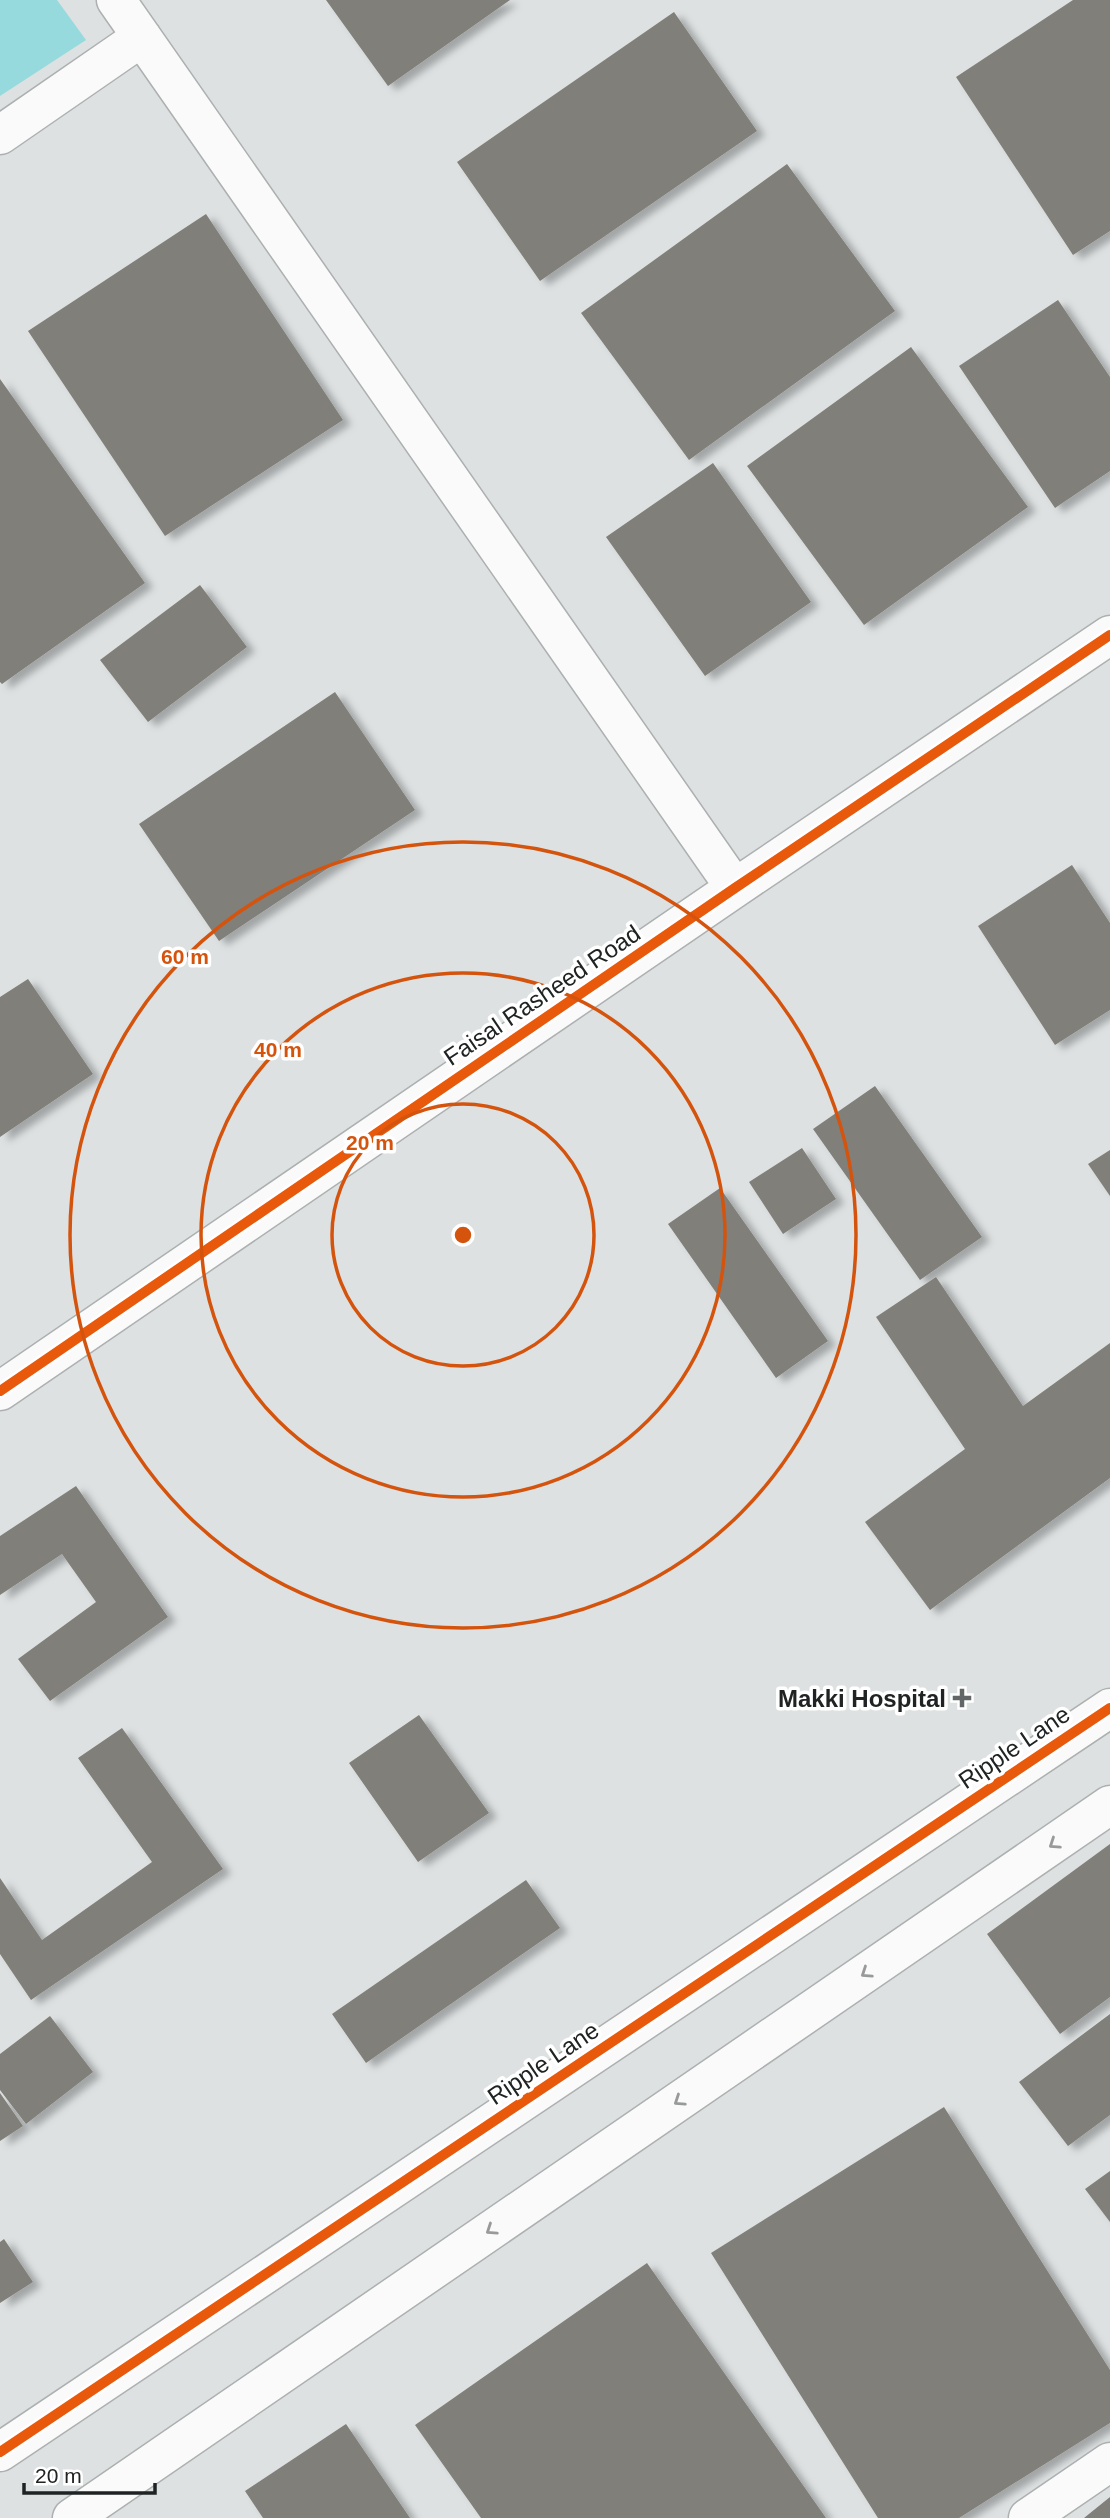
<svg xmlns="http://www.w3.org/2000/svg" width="1110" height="2518" font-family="Arial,sans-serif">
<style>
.green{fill:#97dade}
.building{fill:#817f7a;filter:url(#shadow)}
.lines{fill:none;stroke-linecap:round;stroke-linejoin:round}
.street-casing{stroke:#adb0b0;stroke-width:41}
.secondary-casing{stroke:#adb0b0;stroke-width:41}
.street{stroke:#fafafa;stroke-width:38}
.secondary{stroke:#fafafa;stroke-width:38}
.cycleway-casing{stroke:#fff;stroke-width:15}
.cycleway{stroke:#e8590c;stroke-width:10}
.oneway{stroke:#989999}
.ring{fill:none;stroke:#d4540e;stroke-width:3.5}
.poi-dot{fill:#626666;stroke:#fff;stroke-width:2.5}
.labels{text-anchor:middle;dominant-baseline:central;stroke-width:7;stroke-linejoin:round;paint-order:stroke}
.street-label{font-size:24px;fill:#202323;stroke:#fff}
.poi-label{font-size:24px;font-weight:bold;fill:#202323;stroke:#fff;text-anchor:end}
.centre{fill:#d4540e;stroke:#fff;stroke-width:3.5}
.ring-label{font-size:21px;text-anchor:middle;font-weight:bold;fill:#d4540e;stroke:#fff;stroke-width:7;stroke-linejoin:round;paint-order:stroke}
</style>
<defs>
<filter id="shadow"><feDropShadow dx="8" dy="4.5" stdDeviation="3.5" flood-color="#0004"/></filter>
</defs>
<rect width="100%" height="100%" fill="#dde1e1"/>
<!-- green -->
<path class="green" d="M0,0H57L86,40L0,96Z"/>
<!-- building -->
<path class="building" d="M326,0H510L388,86Z
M1073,0H1110V231L1073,255L956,77Z
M674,12L757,131L540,281L457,162Z
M787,164L895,311L689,460L581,313Z
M206,214L343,420L165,536L28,331Z
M1058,300L1110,377V471L1055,508L959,366Z
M911,347L1028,507L864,625L747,466Z
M0,379L145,583L2,684L0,682Z
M713,463L811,602L705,676L606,537Z
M200,585L247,647L148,722L100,660Z
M335,692L415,810L219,941L139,824Z
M1072,865L1110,923V1010L1055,1045L978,926Z
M28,979L93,1074L0,1137V997Z
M875,1086L982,1237L920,1280L813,1129Z
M802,1148L836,1199L783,1234L749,1182Z
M1110,1150V1196L1088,1164Z
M720,1188L828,1341L776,1378L668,1224Z
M936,1277L1023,1406L1110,1343V1478L930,1610L865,1522L965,1449L876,1317Z
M76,1486L168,1617L50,1701L18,1659L96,1602L62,1554L0,1595V1536Z
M419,1715L489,1813L418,1862L349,1763Z
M122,1728L223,1869L31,2000L0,1954V1878L42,1940L152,1862L78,1758Z
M1110,1844V1997L1060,2034L987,1934Z
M526,1880L560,1928L366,2063L332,2014Z
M1110,2014V2115L1068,2146L1019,2082Z
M50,2016L93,2072L26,2124L0,2090V2054Z
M0,2093L23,2126L0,2141Z
M944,2107L1110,2370V2423L959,2518H878L711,2253Z
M1110,2171V2222L1085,2189Z
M4,2239L33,2282L0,2303V2242Z
M647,2263L826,2518H481L415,2425Z
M346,2424L410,2518H263L245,2491Z
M1110,2497V2518H1084Z"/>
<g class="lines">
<defs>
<path id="street" d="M116,0L735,888
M0,135L142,37
M0,1391L735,888L1110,635
M1028,2518L1110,2462"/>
<path id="secondary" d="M0,2452L1110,1708
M72,2518L1110,1805"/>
</defs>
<!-- street casing -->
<use href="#street" class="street-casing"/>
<!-- secondary casing -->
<use href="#secondary" class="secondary-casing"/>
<!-- street -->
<use href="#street" class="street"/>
<!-- secondary -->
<use href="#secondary" class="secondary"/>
<defs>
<path id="cycleway" d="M0,1391L735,888L1110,635
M0,2452L1110,1708"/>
</defs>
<!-- cycleway casing -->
<use href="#cycleway" class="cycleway-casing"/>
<!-- cycleway -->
<use href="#cycleway" class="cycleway"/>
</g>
<!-- one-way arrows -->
<defs><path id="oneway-chevron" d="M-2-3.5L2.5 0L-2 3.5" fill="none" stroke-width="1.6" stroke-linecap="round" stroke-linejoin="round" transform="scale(1.75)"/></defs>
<g class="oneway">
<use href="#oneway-chevron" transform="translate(1054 1844) rotate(146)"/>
<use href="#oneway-chevron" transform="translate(866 1973) rotate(146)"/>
<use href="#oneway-chevron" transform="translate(679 2101) rotate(146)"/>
<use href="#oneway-chevron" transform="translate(491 2230) rotate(146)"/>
</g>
<!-- distance rings -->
<g class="ring">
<circle cx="463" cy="1235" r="131"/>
<circle cx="463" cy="1235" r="262"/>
<circle cx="463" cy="1235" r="393"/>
</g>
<!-- markers -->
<path class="poi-dot" d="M958.5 1687.5h7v7h7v7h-7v7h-7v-7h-7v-7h7z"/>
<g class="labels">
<!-- street labels -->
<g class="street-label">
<text transform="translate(542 995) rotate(-34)">Faisal Rasheed Road</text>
<text transform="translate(1014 1747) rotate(-34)">Ripple Lane</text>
<text transform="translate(543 2063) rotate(-34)">Ripple Lane</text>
</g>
<!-- poi labels -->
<g class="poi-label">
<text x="946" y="1698">Makki Hospital</text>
</g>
</g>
<circle cx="463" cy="1235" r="10" class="centre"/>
<g class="ring-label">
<text x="185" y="964">60 m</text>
<text x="278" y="1057">40 m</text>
<text x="370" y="1150">20 m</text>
</g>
<!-- scale -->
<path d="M24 2483v10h131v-10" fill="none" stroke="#202323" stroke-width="3.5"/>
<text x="35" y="2483" font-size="21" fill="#202323" stroke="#ffffff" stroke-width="5" paint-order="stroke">20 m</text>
</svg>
